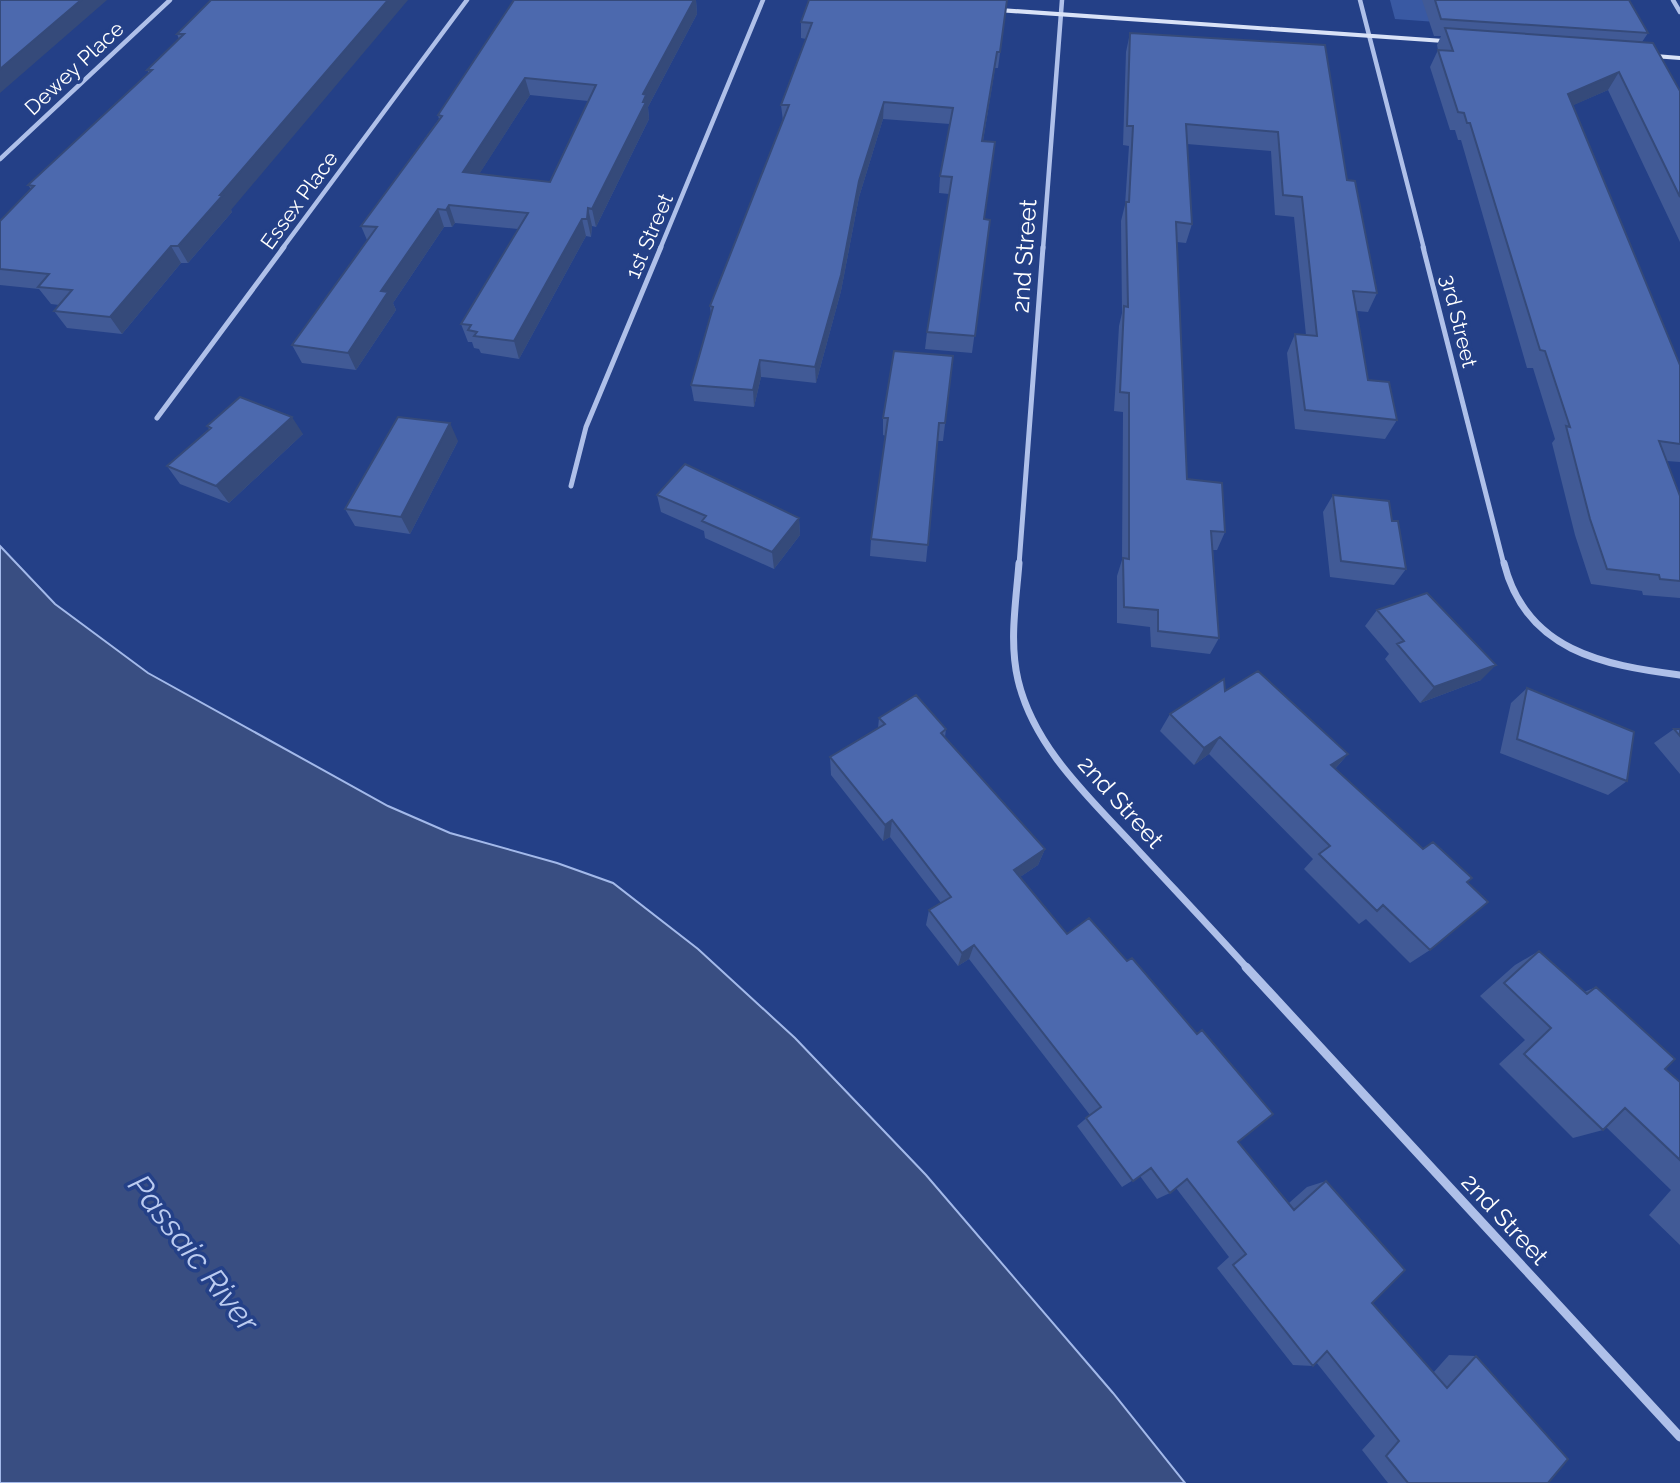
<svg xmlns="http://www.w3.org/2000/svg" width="1680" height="1483" font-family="Raleway,sans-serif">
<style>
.green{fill:#3959a3}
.water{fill:#394e82;stroke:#a3b9ea;stroke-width:2}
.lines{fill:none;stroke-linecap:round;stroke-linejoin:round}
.minor-far3{stroke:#afc0e9;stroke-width:4.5}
.minor-far2{stroke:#afc0e9;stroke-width:5}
.minor-far1{stroke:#afc0e9;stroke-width:7}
.minor{stroke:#afc0e9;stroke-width:9}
.secondary{fill:#d9e2f7;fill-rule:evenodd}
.wall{fill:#415a96;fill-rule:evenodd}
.shaded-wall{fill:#354a7a}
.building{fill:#4c69ae;stroke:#354a7a;stroke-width:2;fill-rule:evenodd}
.labels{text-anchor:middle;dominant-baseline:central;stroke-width:7;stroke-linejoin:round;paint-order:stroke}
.far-street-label{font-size:21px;fill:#fff;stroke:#244087}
.street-label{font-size:24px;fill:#fff;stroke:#244087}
.near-water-label{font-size:32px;font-style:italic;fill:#bbcbf0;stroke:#244087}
</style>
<rect width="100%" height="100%" fill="#244087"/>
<!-- green -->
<path class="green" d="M1390,0H1507L1519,28L1395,19Z"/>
<!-- water -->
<path class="water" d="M0,546L55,604L148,673L388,806L450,833L557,863L613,883L698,949L795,1038L926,1175L1113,1393L1185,1483H0Z"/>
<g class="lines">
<!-- minor-far3 -->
<path class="minor-far3" d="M1360,0L1424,249
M1673,0L1680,12
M0,159L170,0
M282,249L467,0
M660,249L763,0
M1043,249L1062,0"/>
<!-- minor-far2 -->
<path class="minor-far2" d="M1423,247L1504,565
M157,418L284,247
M571,486L586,427L661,247
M1019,565L1043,247"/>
<!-- minor-far1 -->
<path class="minor-far1" d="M1019,563C1016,602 1009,642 1018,680C1034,748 1090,798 1136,848C1173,888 1211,928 1248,969
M1504,563C1526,651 1603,665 1680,675"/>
<!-- minor -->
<path class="minor" d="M1246,967L1680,1437"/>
<!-- secondary -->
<path class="secondary" d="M986,7L1458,40L1462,42L1458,44L983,11V7Z
M1643,53L1680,56V60L1640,57L1639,55Z"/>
</g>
<!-- wall -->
<path class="wall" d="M211,0L231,210L232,212L188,263H181L122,334L67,328L54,311L59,305L51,304L39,289L0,285V221L31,189L28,185L149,73L147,70L179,39L177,34Z
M514,0H696L697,14L648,107L649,119L596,227L592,226L591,237L586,236L519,359L481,353L479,349L474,348L472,342H468L461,324L518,229L455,223L452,227H444L393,303L396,310L356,370L302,363L292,345L367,240L361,226L439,119L438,115ZM530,95L588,101L550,182L479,174Z
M1007,0L998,68H995L983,141L984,219L990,220L972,353L925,349L927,332L949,194L939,193L940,176L950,124L883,119L859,197L841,291L816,383L761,377L754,407L694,401L691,385L711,314L710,306L783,121L781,105L806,39L801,38V22Z
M1422,0H1629L1648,33L1642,42L1680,91V242L1608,90L1573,105L1680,365V462L1667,461L1680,496V598L1643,595L1642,591L1591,584L1575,535L1552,443L1555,439L1533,368H1527L1461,140H1458L1455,130H1450L1430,67L1438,50L1437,45L1441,36H1434Z
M1130,33L1325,45L1347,180L1377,293L1368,312L1357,311L1368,380L1397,420L1385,439L1295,429L1287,353L1295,334L1306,335L1294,217L1275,215L1271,151L1187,144L1192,224L1186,243L1177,242L1187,479L1225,532L1217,550H1213L1219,638L1210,654L1151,647L1150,627L1117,623V576L1122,560L1123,412L1114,411L1119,326L1122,313L1121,221L1125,205L1129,146L1123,145L1126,52Z
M953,356L943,441H938L926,562L870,556L871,539L886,436L883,435V418Z
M207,426L303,434L229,503L180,484L167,466L209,429Z
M458,441L410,534L355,526L345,509Z
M657,495L799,518L800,535L774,569L705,538L704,531L661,512Z
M1333,495L1392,521L1406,569L1394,585L1330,577L1323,512Z
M1377,610L1481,680L1420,703L1385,659L1389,654L1365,626Z
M1527,688L1627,781L1608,795L1500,753L1511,703Z
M1225,691L1348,754L1335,769L1423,849L1467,882L1430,950L1410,963L1366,919L1359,924L1304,869L1313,859L1209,754L1194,765L1160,731L1170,714Z
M879,718L946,729L945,737L1045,849L1038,865L1020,877L1289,1203L1307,1187L1326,1181L1372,1303L1433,1373L1449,1355L1476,1356L1548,1483H1388L1362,1450L1375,1436L1316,1362L1313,1366L1293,1365L1217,1268L1229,1257L1176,1188L1170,1193L1157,1199L1140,1176L1122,1187L1077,1126L1090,1115L969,959L958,966L926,925L929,910L941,903L890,837L883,841L831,775L830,757L878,728Z
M1674,729H1680V774L1654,743Z
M1539,951L1584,992L1596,987L1665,1069L1680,1082V1245L1649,1215L1671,1190L1606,1127L1603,1130L1573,1138L1499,1064L1525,1040L1480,996L1515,965Z"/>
<!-- shaded-wall -->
<path class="shaded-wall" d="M81,0H107L0,93V69Z
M388,0H408L231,210L232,212L188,263L178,246L220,195Z
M694,0H696L697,14L648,107L649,119L596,227L592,209L643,94Z
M1619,72L1608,90L1558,112L1568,94Z
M525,78L530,95L469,190L463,172Z
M884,102L883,119L859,197L841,291L816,383L815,367L859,181Z
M449,205L455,223L452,227L446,210Z
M588,208L592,226L591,237L587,219Z
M438,209L444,227L393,303L396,310L356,370L348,353L381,291Z
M582,219L586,236L519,359L514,341Z
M171,246L181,263L122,334L110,317Z
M760,360L761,377L754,407L753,390Z
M292,417L303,434L229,503L216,486Z
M450,423L458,441L410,534L401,517Z
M799,518L800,535L774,569L772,552Z
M1496,665L1481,680L1420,703L1434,687Z
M1220,737L1209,754L1194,765L1204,748Z
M1348,754L1333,771L1331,765Z
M892,820L890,837L883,841L885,825Z
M1045,849L1038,865L1008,885L1014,870Z
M974,945L969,959L958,966L962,953Z"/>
<!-- building -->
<path class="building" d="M0,0H81L0,69Z
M211,0H388L220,195H223L178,246H171L110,317L54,311L72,290L38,287L49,274L0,269V221L34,186L28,185L152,70H147L184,34H177Z
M514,0H694L643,94L646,95L643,102H646L592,209L588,208L587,219H582L514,341L474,336L477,332L468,330L471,325L461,324L528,213L449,205L446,210L438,209L381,291L388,292L348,353L292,345L377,227L361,226L442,116L438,115ZM525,78L596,85L550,182L463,172Z
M809,0H1007L1000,52H997L982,141L995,142L984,219L990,220L975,336L927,332L952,177L940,176L953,108L884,102L859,181L841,275L815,367L760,360L753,390L691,385L713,307L710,306L789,105H781L812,23L801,22Z
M1435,0H1629L1648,33L1441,19Z
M1445,28L1653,43L1680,91V197L1619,72L1568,94L1680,365V444L1659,441L1680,496V581L1660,579L1659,575L1607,569L1590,519L1566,426L1570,427L1545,351L1540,350L1470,123H1467L1464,113L1458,112L1438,50L1453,51Z
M1130,33L1325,45L1347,180L1355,181L1377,293L1353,291L1368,380L1389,382L1397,420L1305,410L1295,334L1317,336L1302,197L1283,195L1278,132L1186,124L1192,224L1176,222L1187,479L1222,483L1225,532L1211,531L1219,638L1158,631V610L1124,607L1123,558L1129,559V393L1120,392L1124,306L1128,307L1126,202H1129L1133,126H1127Z
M894,351L953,356L945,423H939L928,545L871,539L888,418H883Z
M240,397L292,417L216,486L167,466L211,428L207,426Z
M398,417L450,423L401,517L345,509Z
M685,464L799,518L772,552L702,521L706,516L657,495Z
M1333,495L1389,501L1392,521H1398L1406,569L1341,561Z
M1427,593L1496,665L1434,687L1397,644L1404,641L1377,610Z
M1258,671L1348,754L1331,765L1423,849L1433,842L1472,878L1467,882L1488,902L1430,950L1383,905L1377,911L1319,854L1330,846L1220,737L1204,748L1170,714L1224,679L1225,691Z
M1527,688L1634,732L1627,781L1517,739Z
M916,695L946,729L941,733L1045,849L1014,870L1067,934L1089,918L1127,961L1132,958L1197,1034L1202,1030L1273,1114L1238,1142L1294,1210L1326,1181L1405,1270L1372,1303L1447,1388L1476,1356L1568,1459L1548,1483H1408L1386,1456L1399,1441L1327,1351L1313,1366L1233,1265L1246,1254L1187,1179L1170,1193L1151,1168L1133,1181L1086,1118L1101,1107L974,945L962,953L929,910L951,897L892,820L885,825L830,757L885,724L879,718Z
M1674,729H1680V736Z
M1539,951L1587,994L1596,987L1675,1059L1665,1069L1680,1082V1160L1625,1108L1603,1130L1524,1054L1551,1028L1504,983Z"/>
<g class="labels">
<!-- far-street labels -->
<g class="far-street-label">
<text transform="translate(74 68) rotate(-43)">Dewey Place</text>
<text transform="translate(299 200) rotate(-54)">Essex Place</text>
<text transform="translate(649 236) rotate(-67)">1st Street</text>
<text transform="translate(1459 321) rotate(76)">3rd Street</text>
</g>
<!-- street labels -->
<g class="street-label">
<text transform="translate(1024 256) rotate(-86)">2nd Street</text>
<text transform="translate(1121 802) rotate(48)">2nd Street</text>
<text transform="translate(1505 1219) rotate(47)">2nd Street</text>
</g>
<!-- near-water labels -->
<g class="near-water-label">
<text transform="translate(194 1253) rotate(52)">Passaic River</text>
</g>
</g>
</svg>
